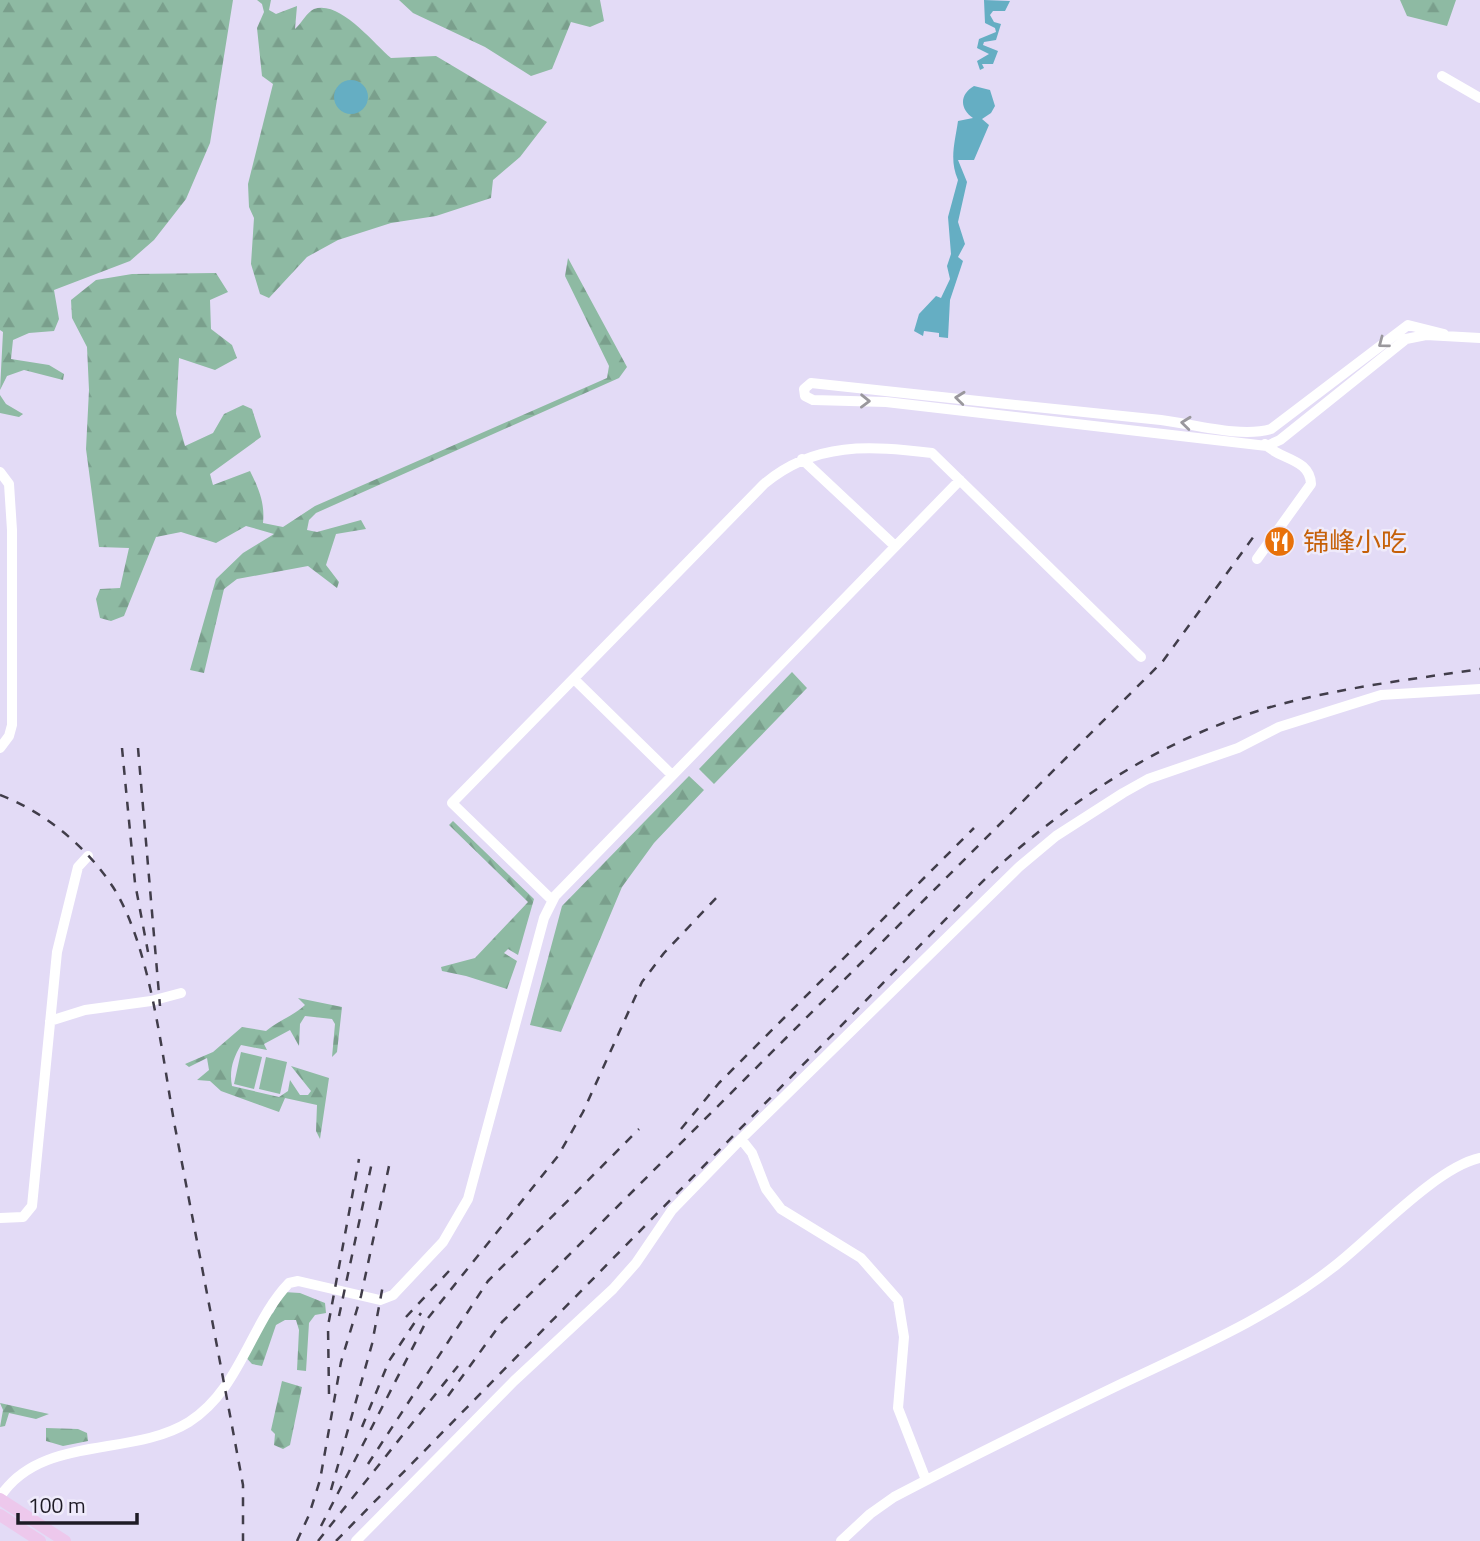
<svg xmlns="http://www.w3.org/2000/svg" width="1480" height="1541" font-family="'Titillium Web','Noto Sans SC',sans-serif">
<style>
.forest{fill:url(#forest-firs)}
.garden{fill:#8ebaa3}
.water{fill:#65aec3}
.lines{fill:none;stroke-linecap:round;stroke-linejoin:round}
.minor{stroke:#fff;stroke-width:10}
.major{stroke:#edc8ec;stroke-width:12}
.rail{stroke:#413d4a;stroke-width:2.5;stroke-dasharray:9 9;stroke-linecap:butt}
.oneway{stroke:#9a989d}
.labels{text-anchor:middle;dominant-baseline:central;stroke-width:5;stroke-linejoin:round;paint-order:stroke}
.food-label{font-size:26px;fill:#c56008;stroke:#efebfb;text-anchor:start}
</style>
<defs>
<pattern id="forest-firs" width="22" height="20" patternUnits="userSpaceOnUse" patternTransform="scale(1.75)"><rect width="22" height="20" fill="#8ebaa3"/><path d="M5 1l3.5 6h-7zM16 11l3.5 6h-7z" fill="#7a9f8c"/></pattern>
</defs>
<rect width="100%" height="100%" fill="#e3dbf6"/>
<!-- forest -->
<path class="forest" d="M0,0H233L210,143L186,199L154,240L130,261L54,290L59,319L54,331L29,333L13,340L11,359L49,365L64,374L63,380L24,370L7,376L0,390L3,332L0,330Z
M257,0H271L269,10L276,14L297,6L295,29C301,24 307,12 314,9C340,0 373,43 391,58L436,56L547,122L520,157L493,180L491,198L436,216L391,223L338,240L307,257L269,298L260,294L251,264L254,218L249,207L248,184L273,84L262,76L257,28L264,12L262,4Z
M399,0H600L604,21L590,27L571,22L552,69L531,76L485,47L413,13Z
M1400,0H1456L1447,26L1407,16Z
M568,258L627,367L619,378L316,513L309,520L307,530L317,532L361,520L366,529L336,534L326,565L339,582L337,588L308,566L237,579L224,589L204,673L190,670L216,579L243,553L274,534L246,526L216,543L181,532L156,537L124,616L111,621L100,618L96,599L100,589L120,588L129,548L99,547L86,449L89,390L87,347L72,318L71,300L96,280L132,274L216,273L228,292L210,300L211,329L232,345L237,358L215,370L179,358L176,414L185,446L213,433L224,414L243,405L252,409L261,437L210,474L213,485L250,471C259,489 265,503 263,523L283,527L315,506L607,378L609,366L565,276Z
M0,395L6,404L23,414L19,417L0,413Z
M792,672L807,688L714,784L699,769Z
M689,776L704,790L654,843L622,887L561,1032L530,1025L562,906Z
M453,821L534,899L518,955L508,949L504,953L517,961L507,989L466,976L442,971L441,967L475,958L528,902L449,825Z
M298,998L342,1007L337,1052L332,1057L335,1024L332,1019L305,1016L300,1024L299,1046L290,1030L264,1044L267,1050L241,1045C233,1058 229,1071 232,1086L279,1097L288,1091L290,1080L300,1095H308L311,1091L291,1066L329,1078L320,1139L316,1131L317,1105L285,1098L279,1112L221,1091L210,1081L197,1080L209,1070L207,1058L189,1067L185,1064L213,1052L242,1027L266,1031C279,1020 292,1017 305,1005Z
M284,1292L300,1293L325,1303L326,1313L315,1315L309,1323L306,1371L297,1370L299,1330L296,1320H285L276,1325L262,1366L252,1364L242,1353L259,1321L273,1313Z
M282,1381L302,1387L290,1445L283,1449L274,1445L275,1434L271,1430Z
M0,1403L49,1414L36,1419L9,1413L5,1426L0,1427L3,1410Z
M46,1428L78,1429L87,1433L88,1441L63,1446L46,1441Z"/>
<!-- garden -->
<path class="garden" d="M241,1052L262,1057L254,1089L234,1084Z
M266,1057L287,1062L280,1094L259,1089Z"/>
<!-- water -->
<path class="water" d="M984,0L1010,1L1005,11H993L990,15L994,22L1001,24L996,40L984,42L983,45L998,51L993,64H982L984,68L980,70L977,61L989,54L977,48L979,39L996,32L995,28L985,23Z
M334 97a17 17 0 1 1 34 0a17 17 0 1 1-34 0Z
M974,86L990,90L995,106L991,113L982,119L989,125L974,160H958L967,182L958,222L965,244L958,257L963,261L950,300L948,338L939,337V333L924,331L923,336L914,331L919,314L936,296L941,298L950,279L947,266L951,254L948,217L958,180C949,160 955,142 958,121L973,118C960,109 959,95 974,86Z"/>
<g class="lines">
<!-- minor -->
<path class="minor" d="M1442,76L1480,98
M1444,334L1408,325L1271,429C1241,438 1193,424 1161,420C1044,408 928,396 811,383L804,389L805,396L813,400L886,402L1267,446L1280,440L1406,339L1426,335L1480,338
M802,459L895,546
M0,472L9,484L12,530V725L9,736L0,748
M1257,559L1311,484C1310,458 1279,460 1265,444
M574,679L672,775
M552,900L452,803L764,484C815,441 870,446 932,453L1141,657
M50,1021L85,1010L151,1001L181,993
M741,1139L752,1153L766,1189L781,1209L861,1258L898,1300L904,1337L898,1408L926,1480
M0,1218L23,1217L32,1206L57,952L78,867L88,856
M0,1497C41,1434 131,1458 189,1422C240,1390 251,1322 289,1283L298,1281L380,1300L393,1295L443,1242L468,1199L544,918L555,896L960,480
M356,1541L514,1381L613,1289L636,1263L672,1210L741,1139L1019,867L1056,836L1123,793L1148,779L1238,748L1279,727L1381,695L1480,689
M841,1541L870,1514L894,1497C970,1457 1046,1420 1123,1383C1197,1348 1272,1316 1336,1265C1372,1237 1437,1167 1480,1158"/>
<!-- major -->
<path class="major" d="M0,1499L65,1541
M0,1515L40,1541"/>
<!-- rail -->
<path class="rail" d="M122,748L135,883L148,952
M138,748L160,1006
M0,795C45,812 87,847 113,887C151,947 162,1056 175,1127C198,1246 221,1366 243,1485V1541
M681,1129L719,1083L974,828
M339,1316L372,1162
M406,1317L449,1271
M329,1394L328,1326L359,1159
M448,1396L502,1322L1163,661L1254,536
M362,1427L389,1361L421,1313
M368,1464L488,1281L639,1129
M331,1490L372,1344L383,1285
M321,1526L428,1318L558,1156L583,1112L642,982L664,953L719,895
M297,1541L309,1515L320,1480L341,1362L361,1296L389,1166
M318,1541L458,1366
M336,1541L987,877C1076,793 1182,726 1302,699C1361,685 1421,678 1480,669"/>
</g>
<!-- one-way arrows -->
<defs><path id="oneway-chevron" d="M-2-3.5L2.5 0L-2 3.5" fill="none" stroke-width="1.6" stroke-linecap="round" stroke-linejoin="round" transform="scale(1.75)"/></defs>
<g class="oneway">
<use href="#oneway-chevron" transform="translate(1383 343) rotate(143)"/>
<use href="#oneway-chevron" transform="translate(960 398) rotate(-174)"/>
<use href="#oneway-chevron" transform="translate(865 401) rotate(1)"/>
<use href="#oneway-chevron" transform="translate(1186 423) rotate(-174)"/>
</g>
<!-- icons -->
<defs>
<symbol id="restaurant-disc" viewBox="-11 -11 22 22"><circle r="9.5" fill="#e8710a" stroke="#efebfb"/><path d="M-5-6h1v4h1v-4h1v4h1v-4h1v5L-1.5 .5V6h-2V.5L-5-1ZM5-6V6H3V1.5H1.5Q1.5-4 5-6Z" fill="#fff"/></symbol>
</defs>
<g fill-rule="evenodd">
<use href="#restaurant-disc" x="1262" y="524" width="35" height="35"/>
</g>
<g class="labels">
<!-- food labels -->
<g class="food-label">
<text x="1303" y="541">锦峰小吃</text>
</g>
</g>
<!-- scale -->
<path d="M18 1513v10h119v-10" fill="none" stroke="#1e1b25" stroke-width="3.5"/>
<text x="28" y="1513" font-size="21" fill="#1e1b25" stroke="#efebfb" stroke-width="5" paint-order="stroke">100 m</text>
</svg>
